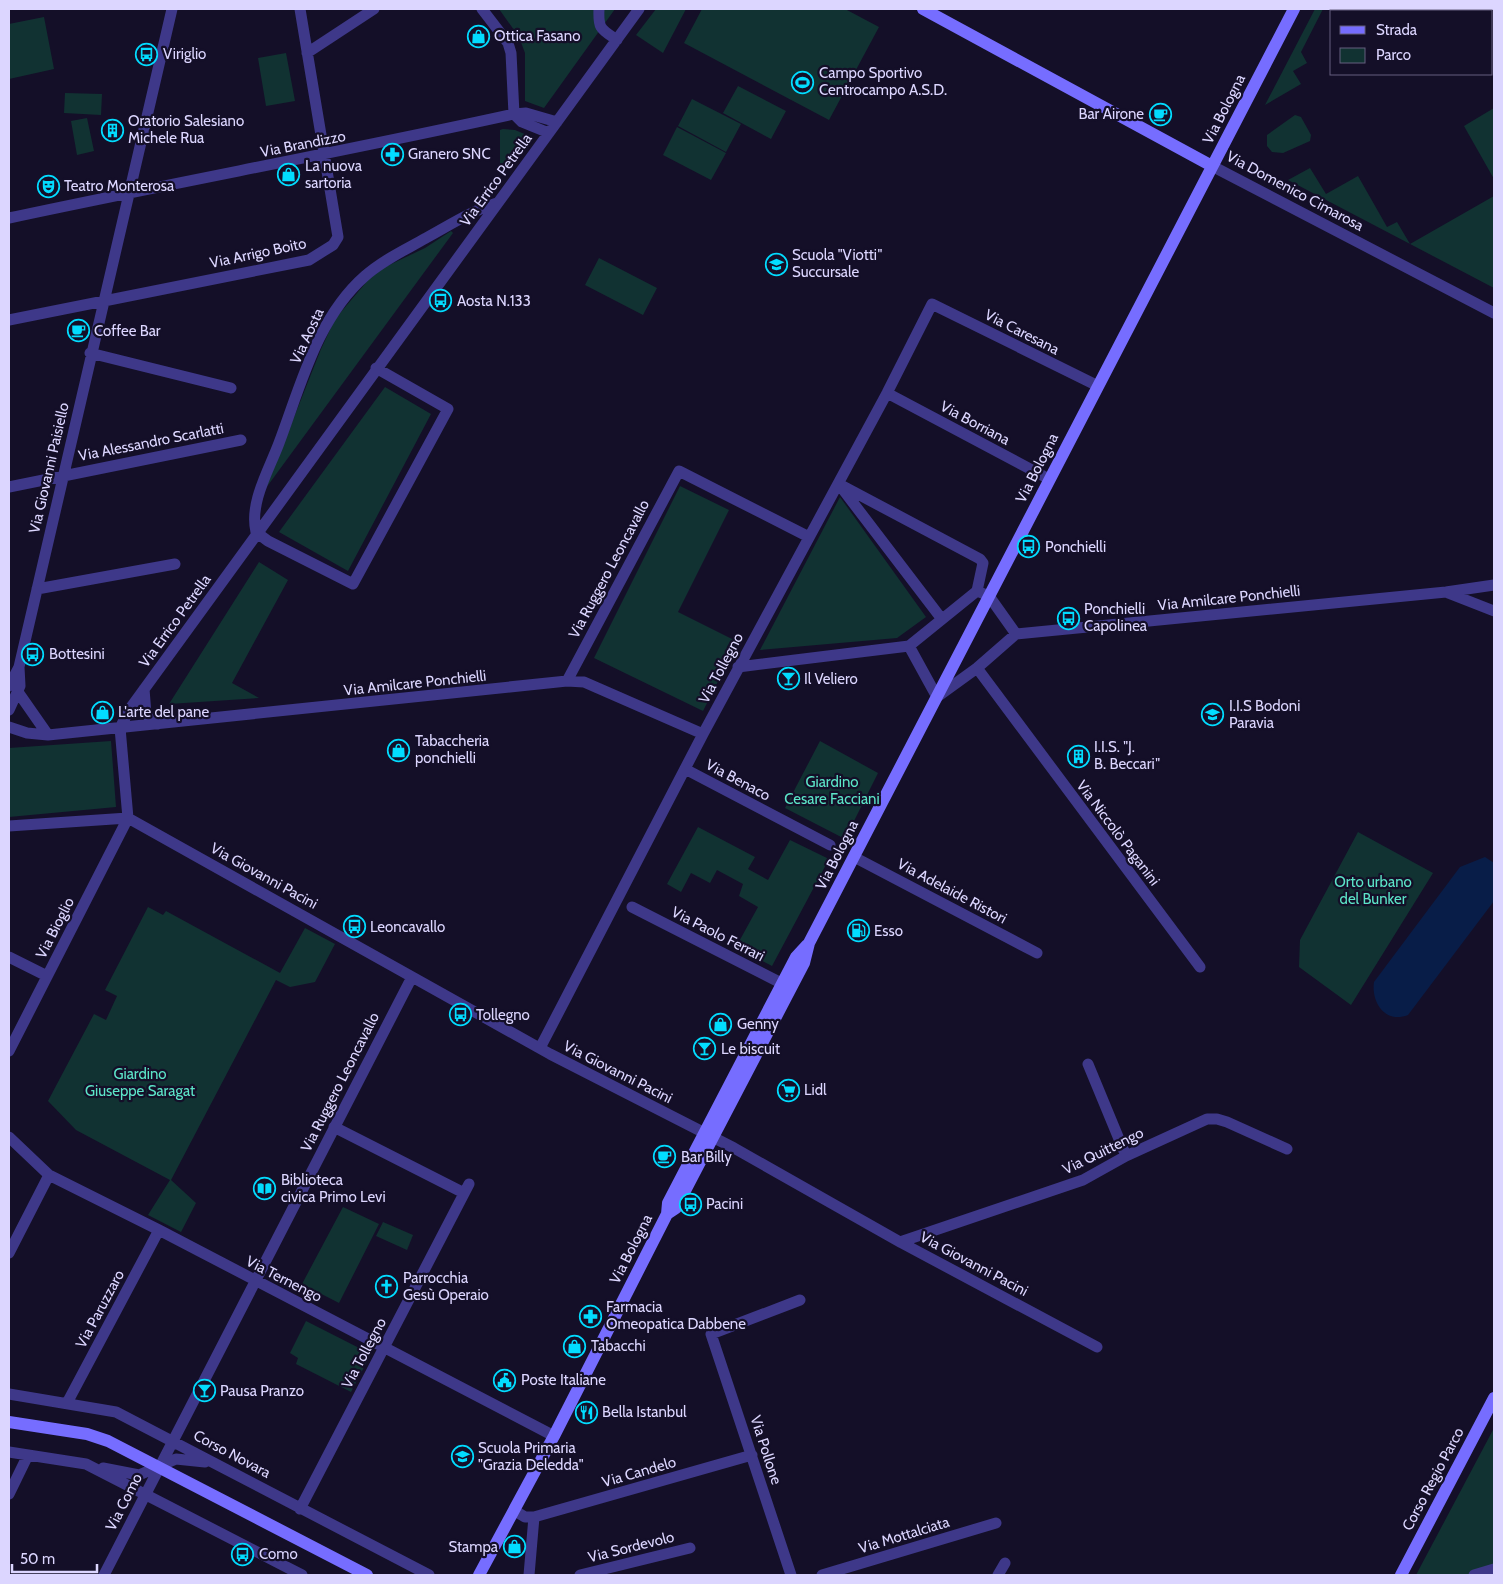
<svg xmlns="http://www.w3.org/2000/svg" width="1503" height="1584" font-family="Cabin,sans-serif">
<style>
.green{fill:#113232}
.water{fill:#081d48}
.lines{fill:none;stroke-linecap:round;stroke-linejoin:round}
.street{stroke:#3e3889;stroke-width:11}
.secondary{stroke:#766dff;stroke-width:12}
.labels{text-anchor:middle;dominant-baseline:central;stroke-width:4.5;stroke-linejoin:round;paint-order:stroke}
.poi-label{font-size:15px;fill:#dcd6ff;stroke:#140f28;text-anchor:start}
.street-label{font-size:15px;fill:#dcd6ff;stroke:#140f28}
.park-label{font-size:15px;fill:#5ce5c8;stroke:#140f28}
</style>
<rect width="100%" height="100%" fill="#140f28"/>
<!-- green -->
<path class="green" d="M499,9H615L544,108L525,101V53L519,37Z
M656,9H686L663,53L636,35Z
M702,9H845L879,27L829,120L684,43Z
M1315,9H1323L1301,52L1307,63L1293,71L1301,84L1265,105Z
M44,17L54,69L9,79V24Z
M286,53L295,101L266,106L258,58Z
M738,86L786,111L771,139L723,113Z
M65,93L102,94L101,115L64,113Z
M692,99L741,124L726,152L678,126Z
M1494,108V179L1464,126Z
M1295,115L1301,117L1311,135L1310,141L1283,153L1272,152L1267,146V135Z
M87,118L94,151L77,155L71,121Z
M677,127L726,153L711,180L663,155Z
M503,129L515,130L527,135L510,166H500V130Z
M1310,168L1326,194L1358,176L1387,227L1397,222L1410,244L1494,196V288L1288,180Z
M451,231L453,233L266,488L321,349L335,319L369,279L385,267L425,248Z
M599,258L657,288L643,315L585,285Z
M385,387L431,414L348,571L279,532Z
M680,486L729,510L678,612L738,642L703,711L594,658Z
M840,497L926,617L897,638L760,650Z
M259,562L288,580L232,683L259,698L169,704Z
M111,741L116,807L9,817V748Z
M820,741L878,773L845,839L785,808Z
M698,827L755,857L748,869L768,880L790,840L829,859L772,966L736,947L758,907L739,896L743,884L717,870L710,883L691,873L681,892L667,884Z
M1358,832L1433,873L1351,1005L1299,967L1300,940Z
M148,907L163,915L166,911L280,973L305,928L335,944L315,982L290,987L276,980L171,1180L196,1203L181,1232L148,1215L170,1180L76,1130L48,1101L94,1014L106,1020L117,996L105,990Z
M343,1207L379,1224L339,1303L302,1284Z
M383,1222L413,1235L407,1250L376,1236Z
M306,1321L371,1354L351,1392L296,1364L298,1358L290,1353Z
M1494,1428V1575H1416Z"/>
<!-- water -->
<path class="water" d="M1485,857L1494,863V901L1408,1015C1385,1024 1371,1002 1374,982L1460,867Z"/>
<g class="lines">
<!-- street -->
<path class="street" d="M482,9L508,43L511,53L514,114L522,122L549,133
M599,9C598,29 601,29 617,40
M307,53L374,9
M1212,166L1494,313
M9,218C177,182 346,151 514,114L526,113L557,122
M9,320L309,260L333,245L338,237L300,9
M90,353L231,388
M376,368L448,409L353,584L268,541L256,532C249,503 269,470 279,443C301,385 317,318 365,276C383,260 405,250 426,238C450,225 471,211 497,203
M887,393L1049,479
M839,484L980,559L983,563L977,591
M9,487L241,440
M841,487L941,618
M37,589L175,564
M977,591L989,596L1016,634L977,668L937,697L909,646Z
M1448,593L1494,611
M1016,634L1446,592L1494,585
M738,667L909,646
M977,668L1200,967
M567,681L679,471L809,537
M9,686L19,667L172,9
M144,689L146,714L158,724
M18,692L48,735
M9,710L20,686L19,667
M9,727L27,733L48,735L567,681L584,682L703,734
M120,728L129,710L639,9
M120,728L128,818
M685,769L830,845
M128,818L550,1054L734,1148L900,1242L1097,1347
M9,826L128,818
M854,857L1037,953
M632,907L789,987
M9,957L47,976
M540,1048L703,734L887,393L932,304L1098,386
M9,1051L128,818
M1088,1064L1126,1156
M334,1127L464,1193
M9,1137L49,1175L159,1230L554,1436
M900,1242L1083,1180L1126,1156L1207,1119H1217L1227,1122L1287,1149
M9,1253L49,1175
M9,1394L116,1412L429,1575
M67,1403L159,1230
M9,1452L86,1464L302,1575
M103,1468L139,1475L176,1459L205,1462
M9,1494L28,1455
M300,1509L469,1184
M515,1511L525,1517H534L752,1455
M104,1575L412,977
M529,1575L534,1517
M580,1575L690,1548
M791,1575L711,1334L800,1300
M822,1575L996,1523
M998,1575L1005,1563
M1474,1575L1494,1569"/>
<!-- secondary -->
<path class="secondary" d="M923,9L1212,166
M667,1214L676,1208L804,963L809,943L1294,9
M9,1422L87,1434L108,1441L367,1575
M479,1575L554,1436L667,1214L668,1203L796,957L807,945
M1401,1575L1494,1398"/>
</g>
<!-- icons -->
<defs>
<symbol id="shop-ring" viewBox="-11 -11 22 22"><circle r="9.5" fill="#140f28" stroke="#02dcff" stroke-width="1.5"/><path d="M-5-2.5h2.3a2.7 3.5 0 0 1 5.4 0H5L5.5 6h-11ZM-1.5-2.5h3a1.5 2.3 0 0 0-3 0Z" fill="#02dcff"/></symbol>
<symbol id="bus-ring" viewBox="-11 -11 22 22"><circle r="9.5" fill="#140f28" stroke="#02dcff" stroke-width="1.5"/><path d="M-5-6H5V4H4V6H2V4H-2V6H-4V4H-5ZM-3.5-4V0h7V-4ZM-3.5 1.2v1.5H-2V1.2ZM2 1.2v1.5H3.5V1.2Z" fill="#02dcff"/></symbol>
<symbol id="stadium-ring" viewBox="-11 -11 22 22"><circle r="9.5" fill="#140f28" stroke="#02dcff" stroke-width="1.5"/><path d="M0-5a6.5 5 0 1 0 0 10a6.5 5 0 1 0 0-10ZM-3.5-1.8h7v3.6h-7Z" fill="#02dcff"/></symbol>
<symbol id="cafe-ring" viewBox="-11 -11 22 22"><circle r="9.5" fill="#140f28" stroke="#02dcff" stroke-width="1.5"/><path d="M-5.5-4.5H6V0H3Q3 3.5 0 3.5H-2.5Q-5.5 3.5-5.5 0ZM3-3.2v2h1.7v-2ZM-6 4.5H4V6H-6Z" fill="#02dcff"/></symbol>
<symbol id="building-ring" viewBox="-11 -11 22 22"><circle r="9.5" fill="#140f28" stroke="#02dcff" stroke-width="1.5"/><path d="M-4-6H4V6H1V3H-1V6H-4ZM-2.5-4.3h1.7v1.8h-1.7ZM.8-4.3h1.7v1.8H.8ZM-2.5-1h1.7V.8h-1.7ZM.8-1h1.7V.8H.8Z" fill="#02dcff"/></symbol>
<symbol id="pharmacy-ring" viewBox="-11 -11 22 22"><circle r="9.5" fill="#140f28" stroke="#02dcff" stroke-width="1.5"/><path d="M-2-6h4v4h4v4h-4v4h-4v-4h-4v-4h4Z" fill="#02dcff"/></symbol>
<symbol id="theatre-ring" viewBox="-11 -11 22 22"><circle r="9.5" fill="#140f28" stroke="#02dcff" stroke-width="1.5"/><path d="M-5-5.5Q0-4 5-5.5V0Q5 5 0 6Q-5 5-5 0ZM-3.3-2.5H-1v1.5H-3.3ZM1-2.5H3.3v1.5H1ZM-2.8 1Q0 5.5 2.8 1Z" fill="#02dcff"/></symbol>
<symbol id="school-ring" viewBox="-11 -11 22 22"><circle r="9.5" fill="#140f28" stroke="#02dcff" stroke-width="1.5"/><path d="M0-5L7-2L0 1L-7-2ZM-4 1L0 2.5L4 1V4Q0 6-4 4Z" fill="#02dcff"/></symbol>
<symbol id="bar-ring" viewBox="-11 -11 22 22"><circle r="9.5" fill="#140f28" stroke="#02dcff" stroke-width="1.5"/><path d="M-6-5H6L.8 .8V4.5H3.5V6h-7V4.5H-.8V.8Z" fill="#02dcff"/></symbol>
<symbol id="fuel-ring" viewBox="-11 -11 22 22"><circle r="9.5" fill="#140f28" stroke="#02dcff" stroke-width="1.5"/><path d="M-5.5-6h7V0h2V4h1.3V-2.5L3-4.5l.8-.8L6-3V5H2.5V1h-1V6h-7ZM-4.2-4.7v3.2H.2V-4.7Z" fill="#02dcff"/></symbol>
<symbol id="supermarket-ring" viewBox="-11 -11 22 22"><circle r="9.5" fill="#140f28" stroke="#02dcff" stroke-width="1.5"/><path d="M-6-5.5h2.5l.6 2H6L4.5 2H-2.5L-4.4-4H-6ZM-1.5 3.2a1.3 1.3 0 1 0 .1 0ZM3 3.2a1.3 1.3 0 1 0 .1 0Z" fill="#02dcff"/></symbol>
<symbol id="library-ring" viewBox="-11 -11 22 22"><circle r="9.5" fill="#140f28" stroke="#02dcff" stroke-width="1.5"/><path d="M-6-4Q-3-5.5-.7-3.5V5Q-3 3-6 4ZM6-4Q3-5.5 .7-3.5V5Q3 3 6 4Z" fill="#02dcff"/></symbol>
<symbol id="church-ring" viewBox="-11 -11 22 22"><circle r="9.5" fill="#140f28" stroke="#02dcff" stroke-width="1.5"/><path d="M-1.2-6h2.4v3.5h3.3v2.4h-3.3V6h-2.4V-.1h-3.3v-2.4h3.3Z" fill="#02dcff"/></symbol>
<symbol id="civic-ring" viewBox="-11 -11 22 22"><circle r="9.5" fill="#140f28" stroke="#02dcff" stroke-width="1.5"/><path d="M-.6-6.5H3V-4.5H.6V-3L4-1V1h2V6H-6V1h2V-1L-.6-3ZM-1.2 2.5V6h2.4V2.5Z" fill="#02dcff"/></symbol>
<symbol id="restaurant-ring" viewBox="-11 -11 22 22"><circle r="9.5" fill="#140f28" stroke="#02dcff" stroke-width="1.5"/><path d="M-5-6h1v4h1v-4h1v4h1v-4h1v5L-1.5 .5V6h-2V.5L-5-1ZM5-6V6H3V1.5H1.5Q1.5-4 5-6Z" fill="#02dcff"/></symbol>
</defs>
<g fill-rule="evenodd">
<use href="#shop-ring" x="466" y="24" width="25" height="25"/>
<use href="#bus-ring" x="134" y="42" width="25" height="25"/>
<use href="#stadium-ring" x="790" y="70" width="25" height="25"/>
<use href="#cafe-ring" x="1148" y="102" width="25" height="25"/>
<use href="#building-ring" x="100" y="118" width="25" height="25"/>
<use href="#pharmacy-ring" x="380" y="142" width="25" height="25"/>
<use href="#shop-ring" x="276" y="162" width="25" height="25"/>
<use href="#theatre-ring" x="36" y="174" width="25" height="25"/>
<use href="#school-ring" x="764" y="252" width="25" height="25"/>
<use href="#bus-ring" x="428" y="288" width="25" height="25"/>
<use href="#cafe-ring" x="66" y="318" width="25" height="25"/>
<use href="#bus-ring" x="1016" y="534" width="25" height="25"/>
<use href="#bus-ring" x="1056" y="606" width="25" height="25"/>
<use href="#bus-ring" x="20" y="642" width="25" height="25"/>
<use href="#bar-ring" x="776" y="666" width="25" height="25"/>
<use href="#shop-ring" x="90" y="700" width="25" height="25"/>
<use href="#school-ring" x="1200" y="702" width="25" height="25"/>
<use href="#shop-ring" x="386" y="738" width="25" height="25"/>
<use href="#building-ring" x="1066" y="744" width="25" height="25"/>
<use href="#bus-ring" x="342" y="914" width="25" height="25"/>
<use href="#fuel-ring" x="846" y="918" width="25" height="25"/>
<use href="#bus-ring" x="448" y="1002" width="25" height="25"/>
<use href="#shop-ring" x="708" y="1012" width="25" height="25"/>
<use href="#bar-ring" x="692" y="1036" width="25" height="25"/>
<use href="#supermarket-ring" x="776" y="1078" width="25" height="25"/>
<use href="#cafe-ring" x="652" y="1144" width="25" height="25"/>
<use href="#library-ring" x="252" y="1176" width="25" height="25"/>
<use href="#bus-ring" x="678" y="1192" width="25" height="25"/>
<use href="#church-ring" x="374" y="1274" width="25" height="25"/>
<use href="#pharmacy-ring" x="578" y="1304" width="25" height="25"/>
<use href="#shop-ring" x="562" y="1334" width="25" height="25"/>
<use href="#civic-ring" x="492" y="1368" width="25" height="25"/>
<use href="#bar-ring" x="192" y="1378" width="25" height="25"/>
<use href="#restaurant-ring" x="574" y="1400" width="25" height="25"/>
<use href="#school-ring" x="450" y="1444" width="25" height="25"/>
<use href="#shop-ring" x="502" y="1534" width="25" height="25"/>
<use href="#bus-ring" x="230" y="1542" width="25" height="25"/>
</g>
<g class="labels">
<!-- poi labels -->
<g class="poi-label">
<text x="494" y="36">Ottica Fasano</text>
<text x="163" y="54">Viriglio</text>
<text x="819" y="73">Campo Sportivo<tspan x="819" dy="17">Centrocampo A.S.D.</tspan></text>
<text x="1144" y="114" text-anchor="end">Bar Airone</text>
<text x="128" y="121">Oratorio Salesiano<tspan x="128" dy="17">Michele Rua</tspan></text>
<text x="408" y="154">Granero SNC</text>
<text x="305" y="166">La nuova<tspan x="305" dy="17">sartoria</tspan></text>
<text x="64" y="186">Teatro Monterosa</text>
<text x="792" y="255">Scuola "Viotti"<tspan x="792" dy="17">Succursale</tspan></text>
<text x="457" y="301">Aosta N.133</text>
<text x="94" y="331">Coffee Bar</text>
<text x="1045" y="547">Ponchielli</text>
<text x="1084" y="609">Ponchielli<tspan x="1084" dy="17">Capolinea</tspan></text>
<text x="49" y="654">Bottesini</text>
<text x="804" y="679">Il Veliero</text>
<text x="1229" y="706">I.I.S Bodoni<tspan x="1229" dy="17">Paravia</tspan></text>
<text x="118" y="712">L'arte del pane</text>
<text x="415" y="741">Tabaccheria<tspan x="415" dy="17">ponchielli</tspan></text>
<text x="1094" y="747">I.I.S. "J.<tspan x="1094" dy="17">B. Beccari"</tspan></text>
<text x="370" y="927">Leoncavallo</text>
<text x="874" y="931">Esso</text>
<text x="476" y="1015">Tollegno</text>
<text x="737" y="1024">Genny</text>
<text x="721" y="1049">Le biscuit</text>
<text x="804" y="1090">Lidl</text>
<text x="681" y="1157">Bar Billy</text>
<text x="281" y="1180">Biblioteca<tspan x="281" dy="17">civica Primo Levi</tspan></text>
<text x="706" y="1204">Pacini</text>
<text x="403" y="1278">Parrocchia<tspan x="403" dy="17">Gesù Operaio</tspan></text>
<text x="606" y="1307">Farmacia<tspan x="606" dy="17">Omeopatica Dabbene</tspan></text>
<text x="591" y="1346">Tabacchi</text>
<text x="521" y="1380">Poste Italiane</text>
<text x="220" y="1391">Pausa Pranzo</text>
<text x="602" y="1412">Bella Istanbul</text>
<text x="478" y="1448">Scuola Primaria<tspan x="478" dy="17">"Grazia Deledda"</tspan></text>
<text x="498" y="1547" text-anchor="end">Stampa</text>
<text x="259" y="1554">Como</text>
</g>
<!-- street labels -->
<g class="street-label">
<text transform="translate(1224 109) rotate(-63)">Via Bologna</text>
<text transform="translate(303 144) rotate(-11)">Via Brandizzo</text>
<text transform="translate(496 180) rotate(-54)">Via Errico Petrella</text>
<text transform="translate(1295 191) rotate(28)">Via Domenico Cimarosa</text>
<text transform="translate(258 253) rotate(-12)">Via Arrigo Boito</text>
<text transform="translate(1022 332) rotate(27)">Via Caresana</text>
<text transform="translate(307 336) rotate(-65)">Via Aosta</text>
<text transform="translate(975 423) rotate(28)">Via Borriana</text>
<text transform="translate(151 442) rotate(-11)">Via Alessandro Scarlatti</text>
<text transform="translate(49 468) rotate(-77)">Via Giovanni Paisiello</text>
<text transform="translate(1037 468) rotate(-63)">Via Bologna</text>
<text transform="translate(609 569) rotate(-62)">Via Ruggero Leoncavallo</text>
<text transform="translate(1229 598) rotate(-6)">Via Amilcare Ponchielli</text>
<text transform="translate(175 621) rotate(-54)">Via Errico Petrella</text>
<text transform="translate(721 668) rotate(-62)">Via Tollegno</text>
<text transform="translate(415 683) rotate(-6)">Via Amilcare Ponchielli</text>
<text transform="translate(738 780) rotate(28)">Via Benaco</text>
<text transform="translate(1118 833) rotate(53)">Via Niccolò Paganini</text>
<text transform="translate(837 855) rotate(-63)">Via Bologna</text>
<text transform="translate(264 876) rotate(29)">Via Giovanni Pacini</text>
<text transform="translate(952 891) rotate(28)">Via Adelaide Ristori</text>
<text transform="translate(55 928) rotate(-63)">Via Bioglio</text>
<text transform="translate(718 934) rotate(27)">Via Paolo Ferrari</text>
<text transform="translate(618 1072) rotate(27)">Via Giovanni Pacini</text>
<text transform="translate(340 1082) rotate(-63)">Via Ruggero Leoncavallo</text>
<text transform="translate(1103 1151) rotate(-26)">Via Quittengo</text>
<text transform="translate(631 1249) rotate(-63)">Via Bologna</text>
<text transform="translate(974 1264) rotate(28)">Via Giovanni Pacini</text>
<text transform="translate(284 1279) rotate(27)">Via Ternengo</text>
<text transform="translate(100 1309) rotate(-62)">Via Paruzzaro</text>
<text transform="translate(364 1353) rotate(-62)">Via Tollegno</text>
<text transform="translate(766 1450) rotate(72)">Via Pollone</text>
<text transform="translate(232 1454) rotate(28)">Corso Novara</text>
<text transform="translate(639 1472) rotate(-16)">Via Candelo</text>
<text transform="translate(1433 1479) rotate(-62)">Corso Regio Parco</text>
<text transform="translate(124 1502) rotate(-63)">Via Como</text>
<text transform="translate(904 1535) rotate(-17)">Via Mottalciata</text>
<text transform="translate(631 1547) rotate(-14)">Via Sordevolo</text>
</g>
<!-- park labels -->
<g class="park-label">
<text x="832" y="782">Giardino<tspan x="832" dy="17">Cesare Facciani</tspan></text>
<text x="1373" y="882">Orto urbano<tspan x="1373" dy="17">del Bunker</tspan></text>
<text x="140" y="1074">Giardino<tspan x="140" dy="17">Giuseppe Saragat</tspan></text>
</g>
</g>
<!-- border -->
<rect width="1503" height="1584" fill="none" stroke="#dcd6ff" stroke-width="20"/>
<!-- legend -->
<rect x="1330" y="10" width="162" height="65" fill="#140f28" stroke="#645f7e"/>
<rect x="1340" y="26" width="25" height="8" fill="#766dff" stroke="#645f7e"/>
<text x="1376" y="35" font-size="15" fill="#dcd6ff">Strada</text>
<rect x="1340" y="48" width="25" height="15" fill="#113232" stroke="#645f7e"/>
<text x="1376" y="60" font-size="15" fill="#dcd6ff">Parco</text>
<!-- scale -->
<path d="M12 1564v8h85v-8" fill="none" stroke="#dcd6ff" stroke-width="2.5"/>
<text x="20" y="1564" font-size="15" fill="#dcd6ff" stroke="#140f28" stroke-width="4" paint-order="stroke">50 m</text>
</svg>
